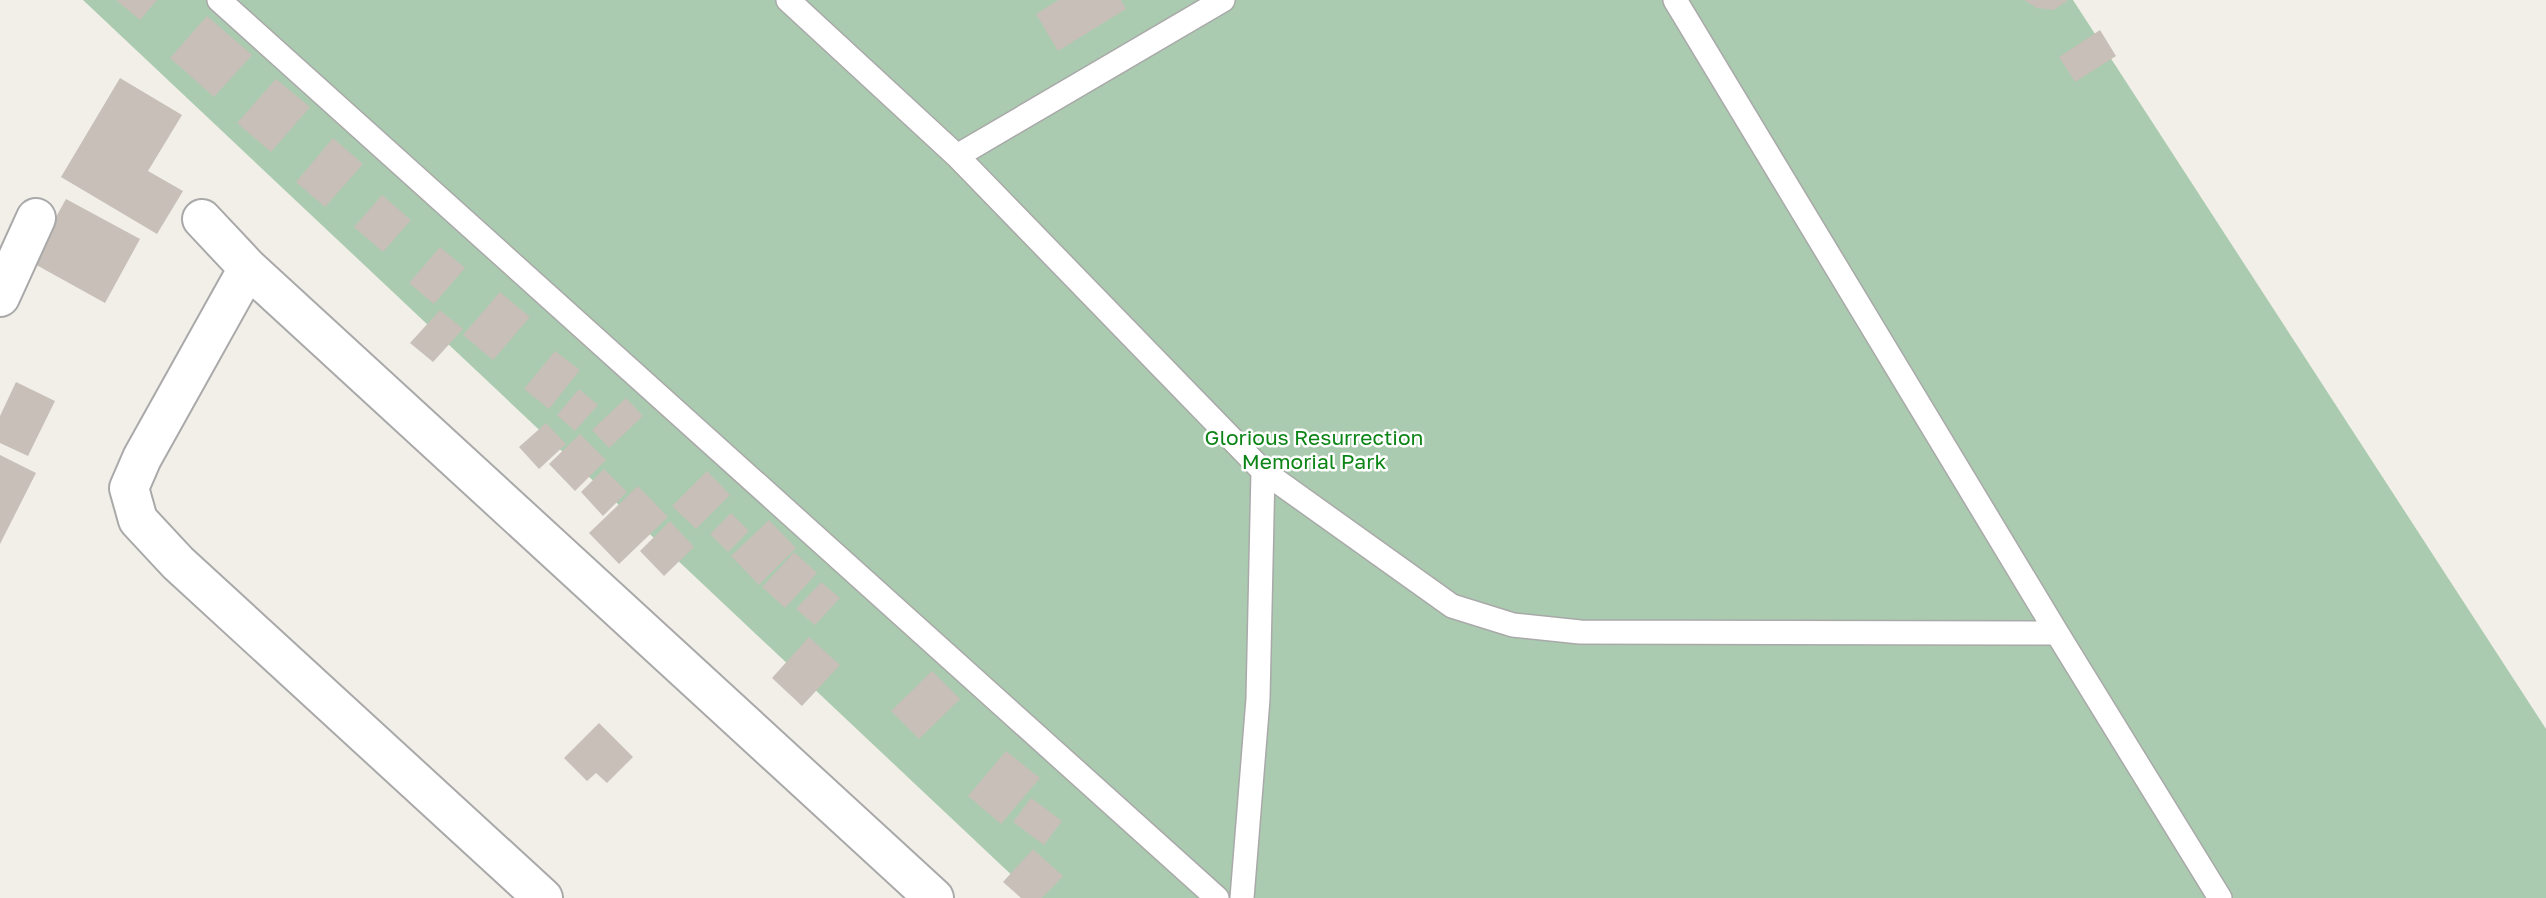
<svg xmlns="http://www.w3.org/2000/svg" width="2546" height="898" font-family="'Golos Text',sans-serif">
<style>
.cemetery{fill:#aacbaf}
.building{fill:#c7bfb8}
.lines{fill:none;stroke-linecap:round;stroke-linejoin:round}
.lane-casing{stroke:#a9a9a9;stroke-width:26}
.street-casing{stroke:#a9a9a9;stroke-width:42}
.lane{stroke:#fff;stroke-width:23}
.street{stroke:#fff;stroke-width:38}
.labels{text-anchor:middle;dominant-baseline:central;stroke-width:5;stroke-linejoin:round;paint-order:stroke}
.park-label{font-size:21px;fill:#0c8416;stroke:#fff}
</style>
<rect width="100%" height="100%" fill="#f2efe9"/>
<!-- cemetery -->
<path class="cemetery" d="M83,0H2073L2546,729V898H1036Z"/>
<!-- building -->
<path class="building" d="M116,0H157L140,20Z
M1058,0H1121L1126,9L1058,51L1036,14Z
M2024,0H2068L2054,10L2037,8Z
M207,16L252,55L214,97L170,58Z
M2100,30L2116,56L2075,82L2059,57Z
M120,78L182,115L148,171L183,191L157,234L61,177Z
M276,79L310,107L271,152L237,123Z
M333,138L363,164L325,207L296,182Z
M382,195L411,220L383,252L354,227Z
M66,199L140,239L105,303L31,262Z
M440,247L465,268L434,304L409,283Z
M500,292L530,317L493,360L463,335Z
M440,310L463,329L433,362L410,343Z
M555,351L580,370L549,409L524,389Z
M16,382L55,401L28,456L0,443V416Z
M579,389L598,405L575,431L557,415Z
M626,398L643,416L609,448L592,430Z
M546,423L566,444L539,469L519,447Z
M580,434L606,460L575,491L549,464Z
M0,455L36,473L0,544Z
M604,469L627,492L603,516L581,492Z
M707,471L730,495L696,529L672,506Z
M638,486L668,517L619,564L589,533Z
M731,513L749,531L728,552L710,534Z
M769,520L796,548L759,585L731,556Z
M670,521L694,547L664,576L640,551Z
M794,552L817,573L785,608L762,587Z
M821,582L840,598L815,625L796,609Z
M809,637L840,665L802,706L772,678Z
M932,671L960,699L919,739L891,711Z
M599,723L633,757L607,783L596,773L587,781L564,758Z
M1006,751L1040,778L1001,824L968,796Z
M1031,798L1062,821L1044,845L1013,822Z
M1033,849L1063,876L1042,898H1021L1003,882Z"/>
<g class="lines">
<defs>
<path id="lane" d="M219,0L1217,898
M788,0L957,156L1263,471L1452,606L1513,625L1580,632L2057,633
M1675,0L2057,633L2220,898
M957,156L1223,0
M1242,898L1258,699L1263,471"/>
<path id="street" d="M202,219L248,268L934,898
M248,268L142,458L129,488L138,520L178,563L543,898
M0,297L36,218"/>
</defs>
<!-- lane casing -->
<use href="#lane" class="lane-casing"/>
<!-- street casing -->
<use href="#street" class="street-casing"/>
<!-- lane -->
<use href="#lane" class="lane"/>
<!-- street -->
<use href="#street" class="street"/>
</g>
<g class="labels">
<!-- park labels -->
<g class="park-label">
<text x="1314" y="437">Glorious Resurrection<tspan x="1314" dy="24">Memorial Park</tspan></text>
</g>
</g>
</svg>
